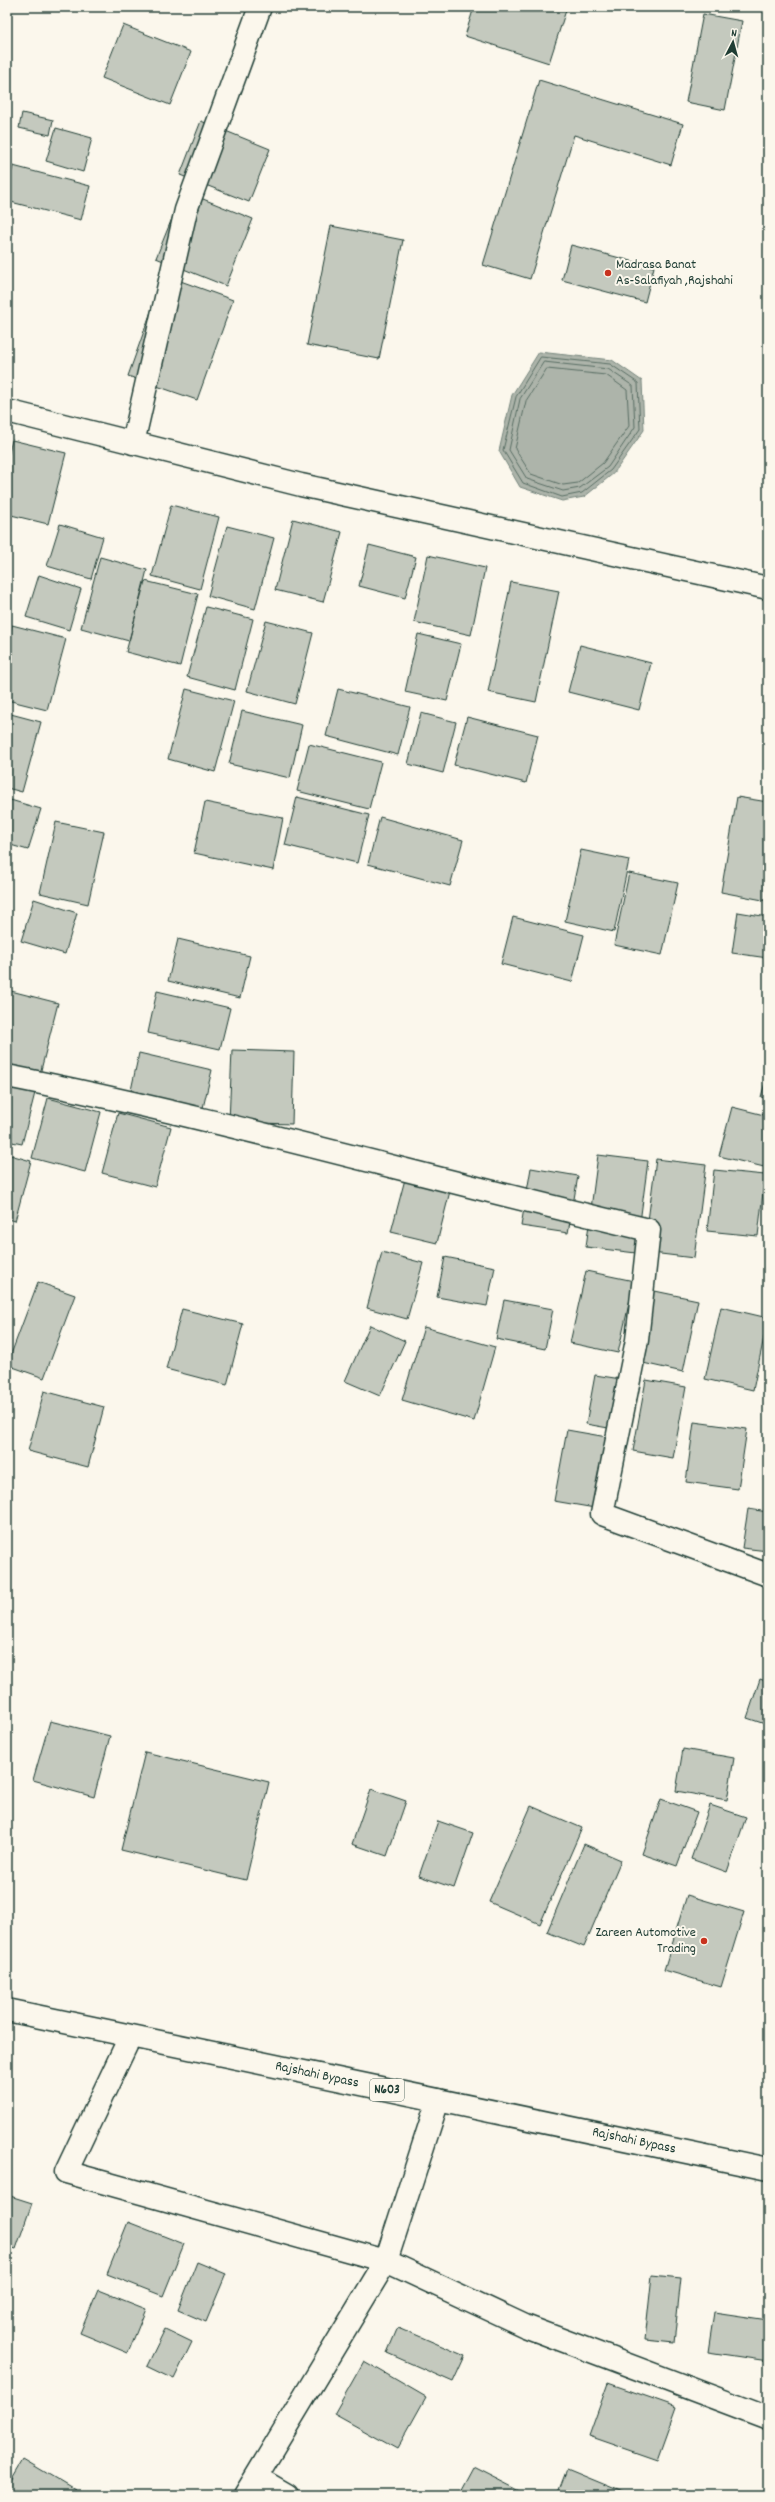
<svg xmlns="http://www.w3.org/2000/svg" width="775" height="2502" font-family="Dekko,sans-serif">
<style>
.water{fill:#adb4aa;stroke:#74847b}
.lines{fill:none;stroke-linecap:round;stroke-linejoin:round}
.shore{stroke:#586d63;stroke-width:1}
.building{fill:#c4c9be;stroke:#1f3d34}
.street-casing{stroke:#1f3d34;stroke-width:25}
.highway-casing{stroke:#1f3d34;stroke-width:25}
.street{stroke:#fbf7ec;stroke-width:22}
.highway{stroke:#fbf7ec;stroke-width:22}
.poi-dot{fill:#c8321e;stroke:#fbf7ec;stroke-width:1.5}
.labels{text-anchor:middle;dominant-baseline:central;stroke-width:4;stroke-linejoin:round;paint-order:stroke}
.shield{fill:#fbf7ec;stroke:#61756b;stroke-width:1}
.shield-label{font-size:13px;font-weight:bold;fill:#1f3d34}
.poi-label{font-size:14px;fill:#1f3d34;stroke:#fbf7ec;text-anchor:start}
.street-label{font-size:14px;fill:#1f3d34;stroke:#fbf7ec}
</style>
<rect width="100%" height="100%" fill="#fbf7ec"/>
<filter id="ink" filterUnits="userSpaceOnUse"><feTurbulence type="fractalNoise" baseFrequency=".025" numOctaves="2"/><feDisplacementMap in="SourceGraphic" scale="8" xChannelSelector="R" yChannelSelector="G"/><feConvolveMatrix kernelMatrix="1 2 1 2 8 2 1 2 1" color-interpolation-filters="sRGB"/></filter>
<g filter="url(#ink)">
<!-- water -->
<path class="water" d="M539,352L612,360L642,381L644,430L614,473L584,497L562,501L520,487L499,451L512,395Z"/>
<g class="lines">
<!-- shore -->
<path class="shore" d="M541,357L610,364L638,383L640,429L611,470L582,493L562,497L523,483L503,450L516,397Z
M544,362L608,369L633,386L635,427L608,467L580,488L563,491L527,479L509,450L520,399Z
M547,369L606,375L627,390L629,426L603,463L578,483L563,485L531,474L515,449L526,401Z"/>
</g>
<!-- building -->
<path class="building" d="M474,7H567L549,63L465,36Z
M703,14L742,21L725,110L686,102Z
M123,25L191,52L170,105L102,78Z
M539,80L683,124L671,165L574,135L530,279L483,265Z
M22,113L53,120L50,135L19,128Z
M201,121L270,149L249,202L180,175Z
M56,128L92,138L83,172L46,161Z
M13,166L90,186L81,220L7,201V190Z
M183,191L253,219L226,286L156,258Z
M331,226L403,240L379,359L307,345Z
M571,245L654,267L645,302L562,280Z
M164,275L233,300L197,400L128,376Z
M12,440L66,453L48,524L7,514V461Z
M171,505L219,517L200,589L152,576Z
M293,519L342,532L323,602L275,590Z
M60,524L103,537L91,579L47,566Z
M227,526L274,538L255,609L208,596Z
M369,545L416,557L405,598L359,586Z
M428,555L485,568L471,635L414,622Z
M100,557L147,570L129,641L81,628Z
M39,575L81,589L69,630L26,617Z
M145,581L198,594L180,666L126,652Z
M511,582L559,591L536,702L488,692Z
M206,607L253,619L235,690L187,677Z
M266,621L313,633L295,704L247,691Z
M12,625L66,639L47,710L7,700V643Z
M418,634L461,644L447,701L405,692Z
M580,645L651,663L639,710L568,692Z
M186,689L234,701L215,772L168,759Z
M338,689L410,707L398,755L326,736Z
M242,711L302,725L290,778L229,764Z
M7,713L41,722L22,792L7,788Z
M421,713L456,722L443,773L408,764Z
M467,717L538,735L526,783L454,765Z
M309,744L381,762L369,809L297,791Z
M297,797L369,815L357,863L285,845Z
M737,797L768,802V901L721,892Z
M7,799L41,809L28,850L7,844Z
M205,802L283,818L273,870L194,853Z
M380,817L463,840L450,886L368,864Z
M56,822L104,832L88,904L40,893Z
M581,850L629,860L614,932L565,921Z
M629,873L678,883L662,955L614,945Z
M34,899L77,913L65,954L21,941Z
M738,912L768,917V958L732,953Z
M513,917L584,935L572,982L501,964Z
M178,939L250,956L240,998L168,981Z
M7,990L58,1003L40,1074L7,1066Z
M157,991L230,1008L220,1049L148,1033Z
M232,1050L294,1052L292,1124L229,1122Z
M139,1053L212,1070L202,1112L130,1095Z
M768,1072V1099L761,1097Z
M7,1077L37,1085L22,1144L7,1141Z
M48,1098L101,1112L85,1172L32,1158Z
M732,1107L768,1116V1168L719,1156Z
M118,1113L171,1127L155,1187L102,1173Z
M7,1154L31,1161L15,1221L7,1219Z
M598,1155L648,1161L636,1253L586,1247Z
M656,1159L706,1165L694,1258L644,1252Z
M409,1164L454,1175L437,1243L391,1232Z
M531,1168L578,1176L568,1233L521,1226Z
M714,1170L765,1175L758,1236L707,1231Z
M382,1252L423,1263L407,1319L367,1308Z
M445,1257L495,1267L487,1306L437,1297Z
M586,1271L634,1281L618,1353L570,1343Z
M38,1282L75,1295L44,1378L7,1365Z
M650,1290L698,1300L683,1372L634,1361Z
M504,1300L553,1309L545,1349L496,1339Z
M721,1307L768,1318L753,1390L705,1379Z
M182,1309L243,1324L227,1385L166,1369Z
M370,1325L405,1341L380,1396L345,1381Z
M424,1327L495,1347L474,1421L402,1400Z
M595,1375L634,1381L625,1431L586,1424Z
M646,1380L686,1387L673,1458L633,1451Z
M44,1391L104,1407L88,1467L28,1451Z
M694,1422L747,1429L738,1489L686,1482Z
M567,1430L607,1437L595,1508L554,1501Z
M748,1509L768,1512V1551L742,1548Z
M760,1679L768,1682V1725L747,1718Z
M50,1721L110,1736L94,1797L33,1780Z
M683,1749L734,1758L727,1800L676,1791Z
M145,1752L269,1782L246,1880L121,1850Z
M371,1789L406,1801L387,1856L352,1844Z
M661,1799L697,1812L677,1866L642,1854Z
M710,1805L746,1817L727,1872L691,1859Z
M531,1806L582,1828L540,1924L489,1902Z
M438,1821L473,1833L454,1888L419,1876Z
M584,1844L621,1860L584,1947L547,1932Z
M687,1895L744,1912L721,1987L664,1970Z
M7,2195L32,2203L16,2249L7,2246Z
M128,2222L184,2244L163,2296L107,2274Z
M197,2262L226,2274L206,2322L178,2310Z
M652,2275L681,2278L674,2343L645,2340Z
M98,2290L146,2309L128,2353L80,2333Z
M714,2312L768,2320V2361L708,2352Z
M398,2327L465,2356L453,2382L387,2353Z
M165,2329L192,2342L174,2379L147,2366Z
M364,2361L426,2397L397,2449L334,2414Z
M608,2383L677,2407L658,2460L589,2436Z
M23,2459L75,2490L72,2495H7V2486Z
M473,2467L528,2495H458Z
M567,2469L630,2495H557Z"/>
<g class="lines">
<defs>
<path id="street" d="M7,411L301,485L768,588
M133,443L186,210L260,7
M7,1076C223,1119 435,1180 649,1230L637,1340L602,1514L768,1575
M130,2037L66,2172L386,2261L525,2326L768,2418
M256,2477L287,2495
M245,2495L386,2261L438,2100"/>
<path id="highway" d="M7,2010L768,2169"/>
</defs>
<!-- street casing -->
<use href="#street" class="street-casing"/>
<!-- highway casing -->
<use href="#highway" class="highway-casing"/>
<!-- street -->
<use href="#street" class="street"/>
<!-- highway -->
<use href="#highway" class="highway"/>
</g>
</g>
<!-- markers -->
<g class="poi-dot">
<circle cx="608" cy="273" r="4"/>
<circle cx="704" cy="1941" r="4"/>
</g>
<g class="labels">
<!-- shield labels -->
<rect class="shield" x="370" y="2079" width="34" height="22" rx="3"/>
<g class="shield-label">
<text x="387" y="2090">N603</text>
</g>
<!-- poi labels -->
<g class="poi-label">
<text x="616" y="265">Madrasa Banat<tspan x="616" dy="16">As-Salafiyah ,Rajshahi</tspan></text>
<text x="696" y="1933" text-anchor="end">Zareen Automotive<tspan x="696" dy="16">Trading</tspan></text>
</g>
<!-- street labels -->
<g class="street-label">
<text transform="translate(317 2075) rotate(12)">Rajshahi Bypass</text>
<text transform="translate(634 2141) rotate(12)">Rajshahi Bypass</text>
</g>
</g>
<!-- margin -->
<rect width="775" height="2502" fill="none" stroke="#fbf7ec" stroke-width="24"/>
<rect x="12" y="12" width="751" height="2478" fill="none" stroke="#1f3d34" stroke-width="1.5" filter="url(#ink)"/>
<!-- north arrow -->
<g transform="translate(733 42) rotate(6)" stroke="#fbf7ec" stroke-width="3" paint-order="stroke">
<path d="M0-3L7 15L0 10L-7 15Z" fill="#1f3d34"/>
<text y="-6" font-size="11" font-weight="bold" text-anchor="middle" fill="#1f3d34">N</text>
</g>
</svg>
